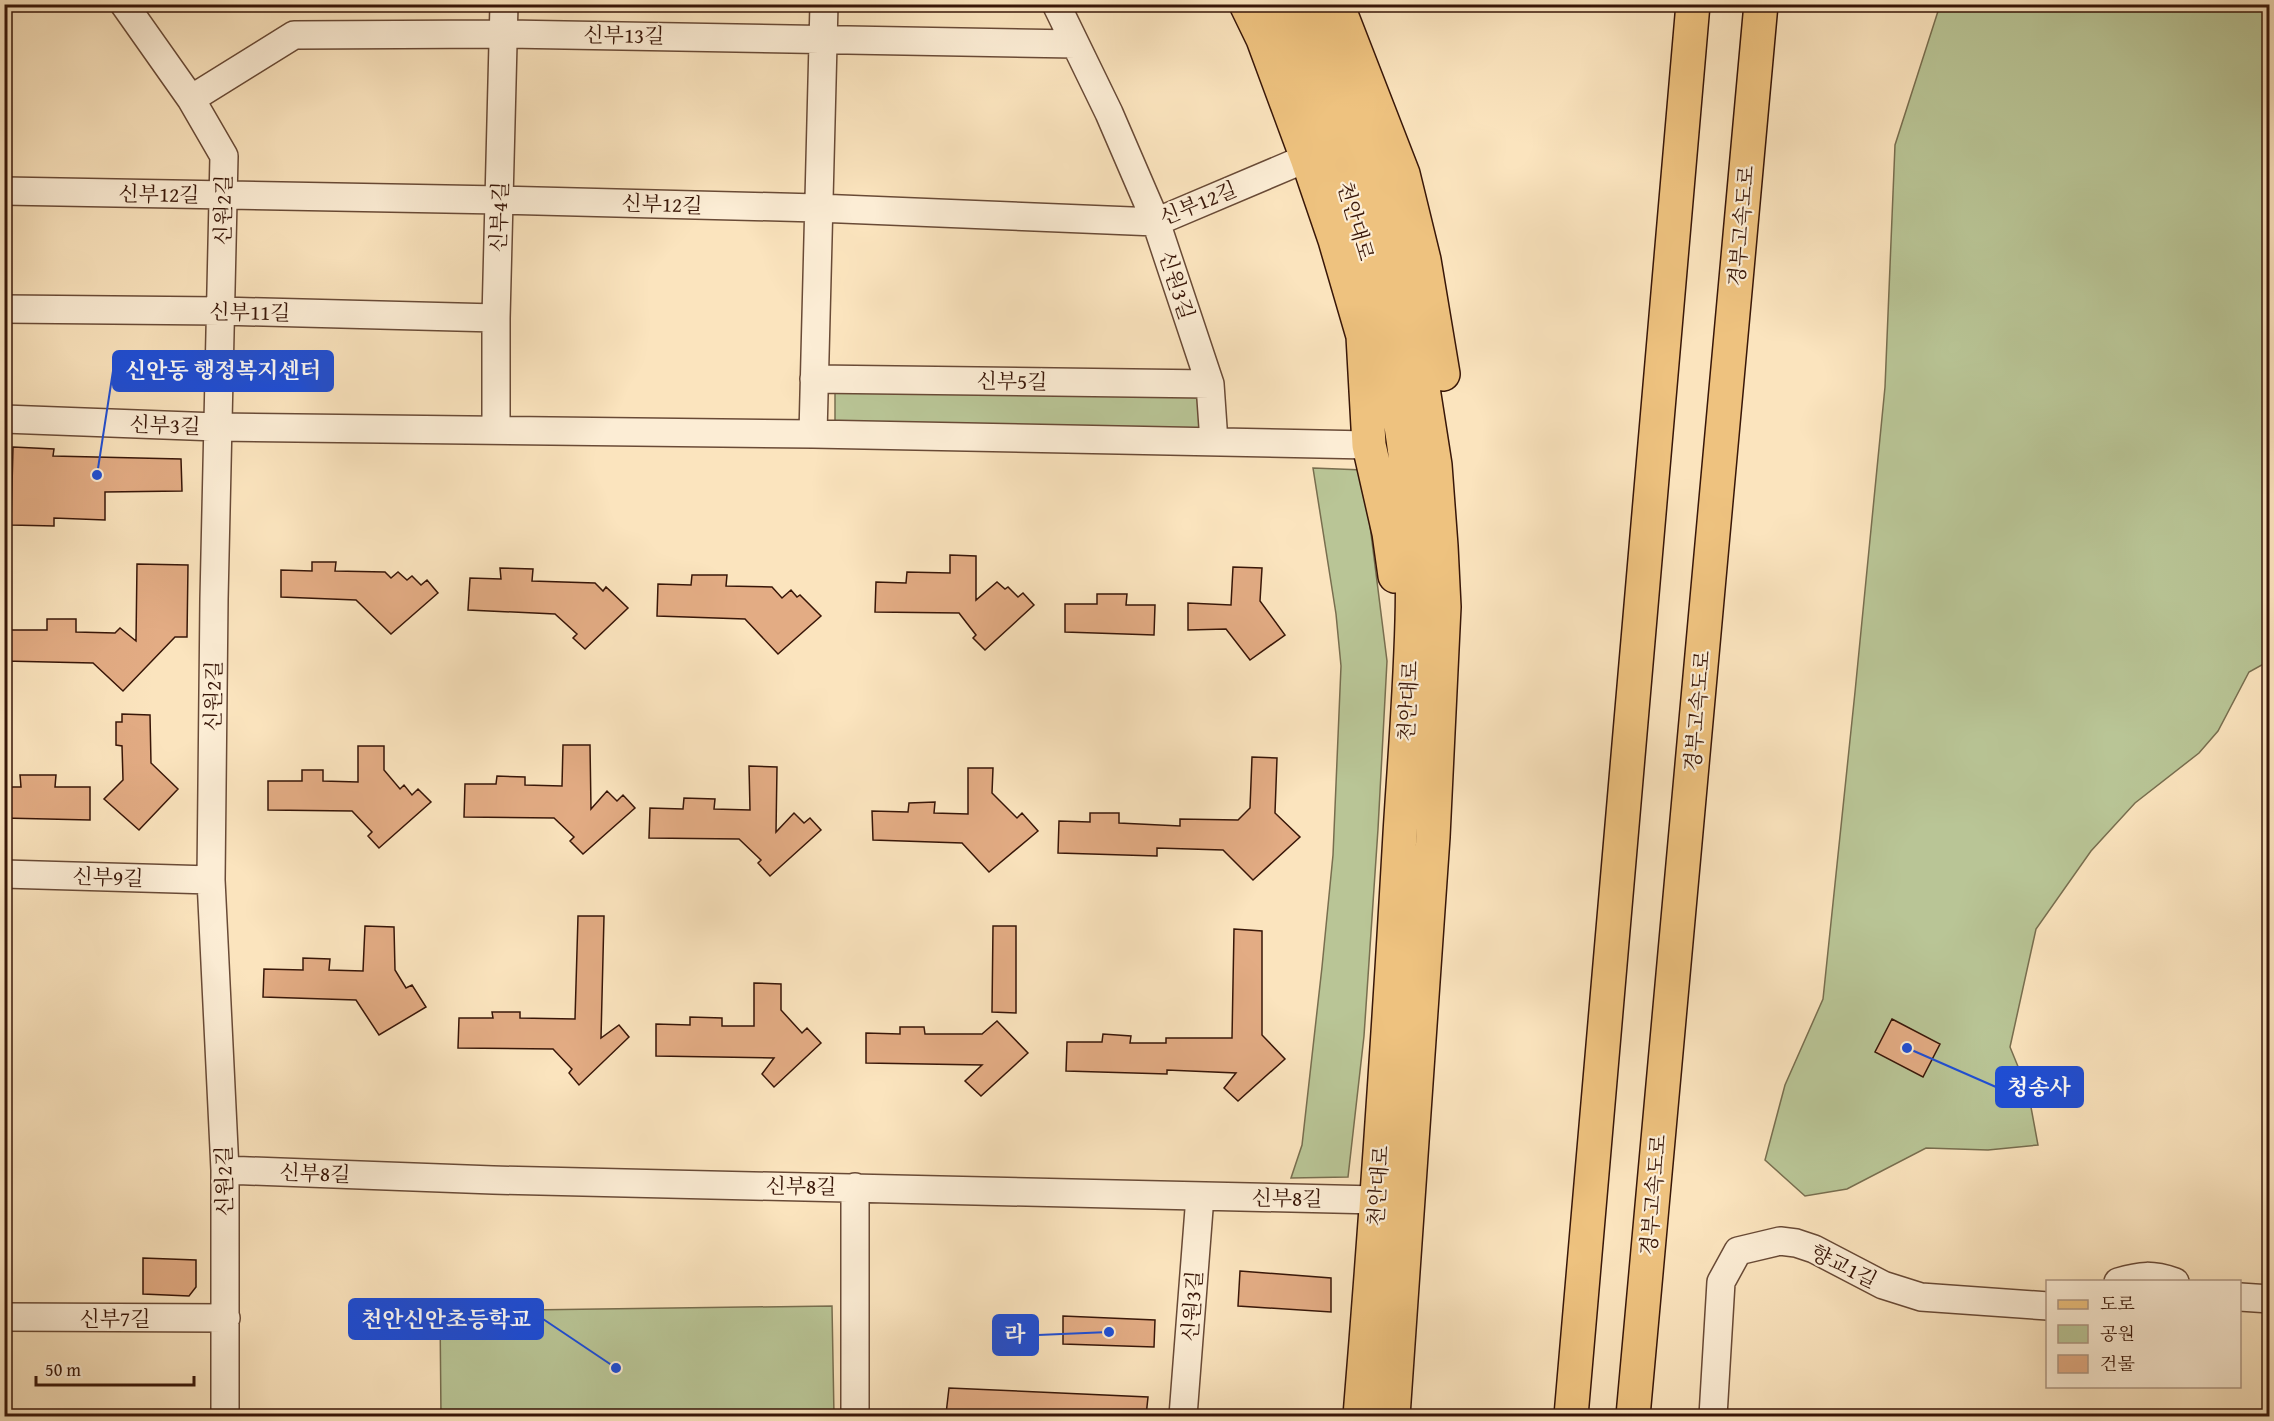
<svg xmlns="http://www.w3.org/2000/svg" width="2274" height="1421" font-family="'Gentium Book Plus','Noto Serif KR',serif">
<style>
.green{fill:#b9c596;stroke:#786e4f;stroke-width:1.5}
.building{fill:#e3ac84;stroke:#381608;stroke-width:1.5}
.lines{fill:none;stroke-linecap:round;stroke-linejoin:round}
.minor-casing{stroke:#694a36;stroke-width:30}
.major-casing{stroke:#381608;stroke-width:36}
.highway-casing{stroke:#381608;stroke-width:36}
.minor{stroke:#fcedd5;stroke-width:27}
.major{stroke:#eec27f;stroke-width:33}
.highway{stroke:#eec27f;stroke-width:33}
.labels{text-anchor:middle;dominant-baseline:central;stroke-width:4.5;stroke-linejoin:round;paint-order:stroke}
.street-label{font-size:21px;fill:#381608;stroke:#fcedd5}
.leader{fill:none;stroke:#1d4ed8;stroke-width:2}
.callout-dot{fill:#1d4ed8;stroke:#fcedd5;stroke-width:2}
.callout{fill:#1d4ed8;stroke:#1d4ed8;stroke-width:2}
.callout-label{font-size:22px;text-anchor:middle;font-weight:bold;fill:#fff}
</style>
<rect width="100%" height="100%" fill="#fbe4be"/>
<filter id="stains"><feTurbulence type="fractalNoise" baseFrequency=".00333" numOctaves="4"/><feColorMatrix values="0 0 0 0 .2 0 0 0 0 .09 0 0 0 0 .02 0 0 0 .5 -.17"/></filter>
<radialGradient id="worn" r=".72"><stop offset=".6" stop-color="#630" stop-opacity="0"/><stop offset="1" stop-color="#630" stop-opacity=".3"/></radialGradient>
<!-- green -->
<path class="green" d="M1940,5H2269V661L2249,672L2218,731L2199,753L2135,803L2091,851L2036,929L2010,1047L2028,1091L2038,1145L1988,1150L1926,1148L1847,1189L1805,1196L1765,1160L1785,1085L1823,999L1855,692L1885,387L1895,145Z
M835,390L1194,392L1201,400L1203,435L835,423Z
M1313,468L1363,470L1387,661L1378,829L1364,1036L1348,1177L1291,1178L1302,1145L1322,967L1333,855L1341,666L1336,614Z
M832,1306L834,1416H441L440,1311Z"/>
<!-- building -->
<path class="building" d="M13,447L54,449L53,456L181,459L182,491L105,492V520L54,518V526L11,525Z
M950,555L976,556V600L997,582L1005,589L1008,587L1018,597L1023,593L1034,605L985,650L973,638L976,635L959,613L875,612L876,582L906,583L907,572L950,573Z
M312,562H336L335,571L385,572L391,578L398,572L407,580L412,576L421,585L427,580L438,593L391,634L356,600L281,597V570L312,571Z
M137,564L188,565L187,637H175L123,691L93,663L4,661V630H47V619H76V632L115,633L120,628L136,641Z
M1233,567L1262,568L1260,601L1285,635L1250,660L1226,629L1188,630V603L1231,605Z
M500,568L533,569L532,581L595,583L603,591L606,587L628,608L585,649L573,638L577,634L555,614L468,610L470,578L501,579Z
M692,575H727L726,586L772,587L782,598L791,590L797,597L800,595L821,616L778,654L745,619L657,616L658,584L691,585Z
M1097,594H1127L1126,605H1155L1154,635L1065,632V604H1097Z
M122,714L150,715L151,763L178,789L139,830L104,799L123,780L122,746L116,745V722H122Z
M563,745H590L591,809L607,791L617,801L623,795L635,808L583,854L570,841L574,837L554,818L464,817L465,784H496L497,776L525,777V785L562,786Z
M358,746H384V770L400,789L404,785L412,795L418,789L431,802L379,848L368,836L372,832L352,811L268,810V781H302V770H323V781L358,782Z
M1252,757L1277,758L1275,813L1300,837L1253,880L1223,850L1157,848V856L1058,853L1059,821L1090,822V813H1119V823L1180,826V819L1238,820L1250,808Z
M749,766L777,767L776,832L794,813L804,823L810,818L821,830L770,876L758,863L761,860L739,839L649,838L650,808L683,809L684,798L715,799L714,809L750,810Z
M968,768H993L992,793L1017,818L1022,813L1038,831L989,872L962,843L873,840L872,811L908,812L909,803L935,802L934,813L968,814Z
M20,775H56L55,787H90V820L4,818V787H21Z
M578,916H604L601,1038L619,1025L629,1037L579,1085L569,1073L572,1069L553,1049L458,1048L459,1018H493L492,1012H520V1018L575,1019Z
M365,926L394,927L395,970L406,988L412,985L426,1007L379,1035L356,1000L263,997L264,969L303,970V958L330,959L329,970L363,971Z
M993,926H1016V1013L992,1012Z
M1234,929L1262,931V1035L1285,1059L1238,1101L1224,1088L1236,1073L1167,1070V1074L1066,1071L1067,1042H1102L1103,1034L1131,1036L1130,1043H1166V1038H1232Z
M754,983L781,984V1010L802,1033L807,1028L821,1043L774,1087L762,1074L774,1058L656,1056V1024L690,1025V1017L722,1018V1026H754Z
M1892,1019L1940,1044L1923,1077L1875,1052Z
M997,1021L1028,1053L981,1096L965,1081L982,1065L866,1063V1033L900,1034V1027H924L925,1034H982Z
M143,1258L196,1260V1287L189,1296L143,1294Z
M1240,1271L1331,1278V1312L1238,1306Z
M1063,1316L1155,1320L1154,1347L1063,1344Z
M949,1388L1148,1397L1146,1416H1001L946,1414Z"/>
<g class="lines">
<defs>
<path id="minor" d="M124,4L191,99L224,156L214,599L211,880L225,1170V1416
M1056,4L1109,113L1156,222L1210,384L1214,442
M191,99L294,35L503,34L1075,44
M4,191L500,200L817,208L1156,222L1307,158
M4,309L221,311L496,318
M814,379L1210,384
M4,419L217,427L813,434L1369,445
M496,430V318L504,4
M813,434L824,4
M4,874L211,880
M225,1170L493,1180L1377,1200
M855,1187V1416
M2118,1282C2141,1275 2152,1274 2175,1282
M2240,1297L2270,1299
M4,1317L226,1318
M1183,1416L1200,1196
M1713,1416L1721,1282L1738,1251L1780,1241L1796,1243L1814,1249L1883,1285L1921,1297L2048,1306"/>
<path id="major" d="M1246,4L1263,39L1307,158L1335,240L1363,336L1369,445L1389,533L1395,576
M1276,4C1292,42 1310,79 1324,117C1362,221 1388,329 1403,439C1422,569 1408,703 1400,834C1389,1028 1376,1222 1360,1416
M1309,4L1341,77L1366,149L1388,223L1415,337L1435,465L1441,546L1444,607L1433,837L1393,1416
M1337,4L1403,174L1424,260L1443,374"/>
<path id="highway" d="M1571,1416L1693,4
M1633,1416L1761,4"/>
</defs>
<!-- minor casing -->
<use href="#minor" class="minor-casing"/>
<!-- major casing -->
<use href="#major" class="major-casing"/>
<!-- highway casing -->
<use href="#highway" class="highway-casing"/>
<!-- minor -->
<use href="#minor" class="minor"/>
<!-- major -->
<use href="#major" class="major"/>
<!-- highway -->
<use href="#highway" class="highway"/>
</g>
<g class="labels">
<!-- street labels -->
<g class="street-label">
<text transform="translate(624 35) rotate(1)">신부13길</text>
<text transform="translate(159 194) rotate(1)">신부12길</text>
<text transform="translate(1198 203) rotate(-22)">신부12길</text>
<text transform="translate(662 204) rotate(2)">신부12길</text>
<text transform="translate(223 210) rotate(-89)">신원2길</text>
<text transform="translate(499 217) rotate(-88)">신부4길</text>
<text transform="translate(1356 221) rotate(74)">천안대로</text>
<text transform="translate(1741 226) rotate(-85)">경부고속도로</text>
<text transform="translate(1177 285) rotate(72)">신원3길</text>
<text transform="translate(250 312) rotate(1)">신부11길</text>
<text transform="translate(1012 381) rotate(1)">신부5길</text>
<text transform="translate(165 425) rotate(2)">신부3길</text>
<text transform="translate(213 696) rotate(-89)">신원2길</text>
<text transform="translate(1408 701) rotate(-87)">천안대로</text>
<text transform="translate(1697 711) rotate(-85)">경부고속도로</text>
<text transform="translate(108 877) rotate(2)">신부9길</text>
<text transform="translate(315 1173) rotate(2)">신부8길</text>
<text transform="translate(224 1181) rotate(-91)">신원2길</text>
<text transform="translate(801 1186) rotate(1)">신부8길</text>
<text transform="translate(1378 1186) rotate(-86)">천안대로</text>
<text transform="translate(1653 1195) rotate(-85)">경부고속도로</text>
<text transform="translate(1287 1198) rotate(1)">신부8길</text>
<text transform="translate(1844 1266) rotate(26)">향교1길</text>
<text transform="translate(1192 1306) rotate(-86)">신원3길</text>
<text x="115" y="1318">신부7길</text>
</g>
</g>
<!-- callouts -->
<path class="leader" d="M97 475L113 371M1907 1048L1996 1087M616 1368L543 1319M1109 1332L1038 1335"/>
<g class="callout-dot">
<circle cx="97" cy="475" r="6"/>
<circle cx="1907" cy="1048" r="6"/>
<circle cx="616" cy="1368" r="6"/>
<circle cx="1109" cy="1332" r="6"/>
</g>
<g class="callout">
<rect x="113" y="351" width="220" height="40" rx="6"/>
<rect x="1996" y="1067" width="87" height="40" rx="6"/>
<rect x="349" y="1299" width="194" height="40" rx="6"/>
<rect x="993" y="1315" width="45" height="40" rx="6"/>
</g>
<g class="callout-label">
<text x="223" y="378">신안동 행정복지센터</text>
<text x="2039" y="1095">청송사</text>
<text x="446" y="1327">천안신안초등학교</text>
<text x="1015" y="1342">라</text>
</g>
<!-- margin -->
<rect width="2274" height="1421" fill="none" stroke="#fbe4be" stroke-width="24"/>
<rect x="6" y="6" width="2262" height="1409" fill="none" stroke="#381608" stroke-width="3"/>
<rect x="12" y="12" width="2250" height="1397" fill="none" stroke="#381608" stroke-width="1.5"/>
<!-- legend -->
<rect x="2046" y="1280" width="195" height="108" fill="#fcedd5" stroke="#ae9783" stroke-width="1.5"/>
<rect x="2058" y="1300" width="30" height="9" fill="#eec27f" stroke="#ae9783" stroke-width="1.5"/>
<text x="2100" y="1310" font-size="18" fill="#381608">도로</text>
<rect x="2058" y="1325" width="30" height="18" fill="#b9c596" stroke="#ae9783" stroke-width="1.5"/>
<text x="2100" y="1340" font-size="18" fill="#381608">공원</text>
<rect x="2058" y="1355" width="30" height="18" fill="#e3ac84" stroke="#ae9783" stroke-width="1.5"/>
<text x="2100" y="1370" font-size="18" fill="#381608">건물</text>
<!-- scale -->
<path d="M36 1376v9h158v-9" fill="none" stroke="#381608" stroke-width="3"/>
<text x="45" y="1376" font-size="18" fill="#381608" stroke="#fcedd5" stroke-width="4.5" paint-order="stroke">50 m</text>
<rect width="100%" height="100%" filter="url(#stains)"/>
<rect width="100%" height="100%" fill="url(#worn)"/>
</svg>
